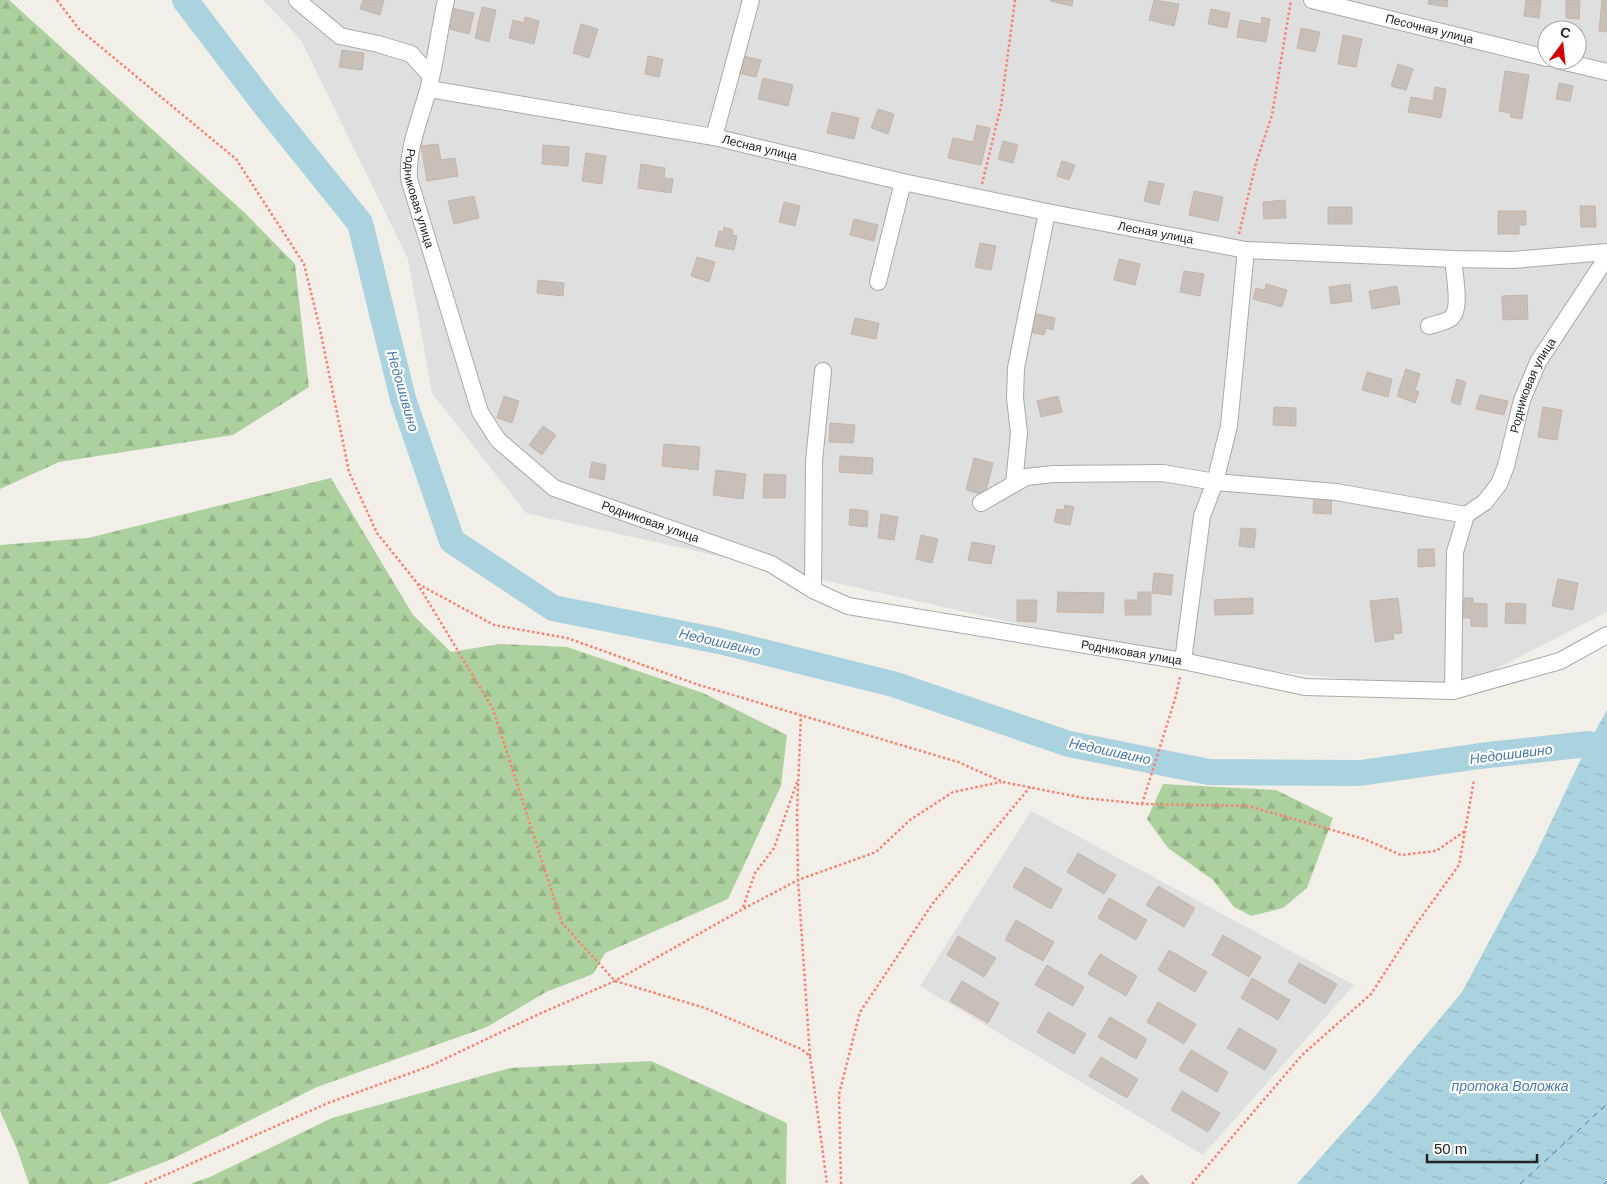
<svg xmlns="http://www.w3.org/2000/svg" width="1607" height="1184" font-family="Helvetica,sans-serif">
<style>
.residential{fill:#e0dfdf;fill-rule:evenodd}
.forest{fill:url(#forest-firs)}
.water{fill:url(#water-ripples)}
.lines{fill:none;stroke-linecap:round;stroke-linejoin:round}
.river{stroke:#aad3df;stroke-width:26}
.ferry{stroke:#4a7aab;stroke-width:1;stroke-dasharray:6 5;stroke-linecap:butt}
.building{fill:#c7bfb8;stroke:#c4b6ab}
.minor-casing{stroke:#a9a9a9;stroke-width:18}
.path{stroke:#fa8072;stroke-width:2.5;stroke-dasharray:2.5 2.5;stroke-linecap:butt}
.minor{stroke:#fff;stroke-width:16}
.labels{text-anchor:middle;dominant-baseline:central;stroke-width:4.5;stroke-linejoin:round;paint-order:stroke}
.street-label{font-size:12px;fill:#222;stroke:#fff}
.water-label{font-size:14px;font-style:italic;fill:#4a7aab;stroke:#fff}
</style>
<defs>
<pattern id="forest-firs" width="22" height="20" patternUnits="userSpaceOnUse" patternTransform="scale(1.25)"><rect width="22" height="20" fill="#add19e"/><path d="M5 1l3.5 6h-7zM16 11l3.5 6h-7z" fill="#95b388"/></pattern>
<pattern id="water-ripples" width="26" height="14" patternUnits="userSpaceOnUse" patternTransform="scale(1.25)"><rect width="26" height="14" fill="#aad3df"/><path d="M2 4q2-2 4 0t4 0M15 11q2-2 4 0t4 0" fill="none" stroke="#92b5bf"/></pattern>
</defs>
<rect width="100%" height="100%" fill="#f2efe9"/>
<!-- residential -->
<path class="residential" d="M263,0H1607V612L1453,691L1183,661L526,513L432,393L408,259L301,40ZM1547,30H1577V60H1547Z
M1031,811L1354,985L1203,1155L920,986Z"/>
<!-- forest -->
<path class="forest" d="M0,0H9L246,214L295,264L309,387L233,435L59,462L0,489Z
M331,478L413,615L451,652L500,644L567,647L703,693L787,735L781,786L728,899L605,953L593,974L546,992L487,1027L317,1087L172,1159L107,1184H29L17,1149L0,1111V545L88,538Z
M1163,784L1276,790L1333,818L1307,888L1283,908L1251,916L1234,907L1213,880L1168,848L1147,819Z
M651,1061L787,1123L786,1184H190L210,1177L332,1118L510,1068Z"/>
<!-- water -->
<path class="water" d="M1607,710V1184H1297L1370,1102L1462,992L1535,856L1588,744Z"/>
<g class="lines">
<!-- river -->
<path class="river" d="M185,0L265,105L360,223L403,399L452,541L553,608L719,641L893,684L1069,744L1209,772L1360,773L1480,756L1588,744L1607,749"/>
<!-- ferry -->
<path class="ferry" d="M1520,1184L1607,1104
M1604,1184L1607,1181"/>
</g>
<!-- building -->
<path class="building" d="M363,0H384L380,15L360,9Z
M1050,0H1073L1072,6L1050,1Z
M1154,0L1179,4L1174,26L1149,20Z
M1429,0H1448L1447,7L1428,4Z
M1526,0H1541L1539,18L1524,16Z
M1566,0H1580L1579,19L1566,18Z
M1602,0H1607V32L1599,31Z
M482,7L496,10L489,42L475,38Z
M451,8L474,13L469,34L446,28Z
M1211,9L1230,13L1227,28L1208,24Z
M525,17L539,21L534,44L509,38L513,20L524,23Z
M1262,17L1270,19L1266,42L1237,37L1240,20L1261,24Z
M581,24L598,29L589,58L573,53Z
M1301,28L1320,32L1315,52L1297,48Z
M1343,35L1362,39L1356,67L1338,64Z
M342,50L364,53L362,70L339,67Z
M648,56L663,59L659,77L645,74Z
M743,56L761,60L756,77L739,73Z
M1398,64L1413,69L1406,90L1391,86Z
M1505,71L1529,75L1522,119L1510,117L1511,113L1499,111Z
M763,78L793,85L788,106L758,99Z
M1559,83L1573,86L1570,101L1556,99Z
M1435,87L1446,89L1441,118L1408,112L1411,97L1433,101Z
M878,109L894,114L888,134L871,128Z
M832,112L859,118L854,139L827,133Z
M977,125L990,128L981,165L948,158L953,138L973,142Z
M1003,141L1018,145L1013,163L998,159Z
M438,144L441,160L455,158L458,176L427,181L421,146Z
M543,145L569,147L568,166L542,164Z
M586,153L606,156L602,184L582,181Z
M1062,161L1075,165L1069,180L1057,176Z
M641,164L665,168L664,178L673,179L671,193L638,188Z
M1149,181L1164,184L1159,205L1144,201Z
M1194,191L1223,197L1218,221L1189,215Z
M474,196L479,218L454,224L448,201Z
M1285,200L1286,218L1264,219L1263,202Z
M784,202L800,206L795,226L779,222Z
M1580,206H1595L1596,227H1581Z
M1328,207H1352V224H1328Z
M1498,211H1526V225H1519V234H1498Z
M854,219L878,225L874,241L850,235Z
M724,227L733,230L732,235L737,236L734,250L715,246L719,231L723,232Z
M980,243L996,246L991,270L975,267Z
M697,257L715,262L709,282L691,276Z
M1119,259L1140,264L1135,285L1114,280Z
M1184,271L1204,274L1200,296L1180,292Z
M538,280L564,283L563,296L537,293Z
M1266,284L1287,290L1282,307L1253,299L1256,288L1265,290Z
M1350,284L1352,301L1331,304L1329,287Z
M1397,286L1400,304L1372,309L1369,291Z
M1527,295L1528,319L1503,320L1502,296Z
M1034,313L1055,318L1053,330L1046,328L1044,335L1030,332Z
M855,318L879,323L876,339L851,334Z
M1406,369L1420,374L1415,390L1419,392L1415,403L1397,396Z
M1367,372L1392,379L1388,397L1362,390Z
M1457,379L1466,382L1460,405L1451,402Z
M1480,395L1508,401L1504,415L1476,409Z
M504,396L519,401L512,423L497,418Z
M1058,396L1062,412L1041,417L1037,401Z
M1274,407L1296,408V426L1273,425Z
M1543,407L1562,410L1557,440L1538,437Z
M830,423L855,425L853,443L829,442Z
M543,426L556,435L542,455L529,445Z
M664,444L700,447L698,470L662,466Z
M840,456L873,458L872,474L839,472Z
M974,458L993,463L985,495L966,490Z
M592,462L606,465L604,480L589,477Z
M716,470L746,474L743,499L713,495Z
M764,474L786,475L785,498H763Z
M1314,491L1332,492L1331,514L1313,513Z
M1065,505L1074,507L1070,525L1054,522L1057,509L1064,510Z
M850,509L868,511L867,527L849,525Z
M881,514L898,517L894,540L878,538Z
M1241,528L1256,529L1254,548L1239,546Z
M921,535L938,539L932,563L916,559Z
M972,542L995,546L991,564L968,560Z
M1418,549H1434L1435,566L1418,567Z
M1154,573L1173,575L1171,595L1152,593Z
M1558,579L1578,583L1573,610L1552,606Z
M1058,592L1104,593L1103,613L1057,612Z
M1138,592H1151V615H1125V600H1138Z
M1253,598V614L1215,615L1214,600Z
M1398,598L1402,633L1393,634L1394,639L1375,642L1370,601Z
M1464,598H1473V603L1487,604V627L1471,626V618H1463Z
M1017,600H1037L1036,622L1017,621Z
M1506,603L1526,604L1525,624L1505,623Z
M1078,853L1116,875L1104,894L1067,872Z
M1025,867L1062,889L1051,909L1013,887Z
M1158,886L1195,908L1184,927L1146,905Z
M1109,898L1147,920L1136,940L1098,918Z
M1016,920L1054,942L1043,961L1005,940Z
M1223,935L1261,957L1249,977L1212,955Z
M958,936L996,958L984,977L947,955Z
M1169,950L1207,972L1195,992L1158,970Z
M1100,954L1137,976L1126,996L1088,974Z
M1299,963L1337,984L1325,1004L1288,982Z
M1047,965L1084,987L1073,1006L1035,985Z
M1252,978L1290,1000L1278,1020L1241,998Z
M962,981L999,1003L988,1023L950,1001Z
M1158,1002L1196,1024L1184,1044L1147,1022Z
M1048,1012L1086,1034L1074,1054L1037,1032Z
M1110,1017L1147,1039L1136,1059L1098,1037Z
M1239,1028L1277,1050L1265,1070L1227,1048Z
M1191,1050L1228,1072L1217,1092L1179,1070Z
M1101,1057L1138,1079L1127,1098L1089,1076Z
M1182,1091L1220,1113L1208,1132L1171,1110Z
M1142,1175L1149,1184H1131Z"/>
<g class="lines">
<defs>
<g id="minor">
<path d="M297,0L340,36L378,44L411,54L431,76"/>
<path id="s1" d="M446,0C439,30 436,61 428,90C420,120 407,148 409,179L480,412L498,440L554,488L771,564L813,590L848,606L1183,661L1305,687L1453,691L1560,661L1607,635"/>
<path id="s2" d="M1312,0L1547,58"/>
<path d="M1557,60L1607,72"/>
<path id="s3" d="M429,89L714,137L903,182L1047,212L1246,250L1453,259L1513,260L1607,252"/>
<path d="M714,137L751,0"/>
<path d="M878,282L903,182"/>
<path d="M1429,326C1436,324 1446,322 1451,318C1462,309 1454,273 1453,259"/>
<path d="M1014,484L1019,433L1015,398L1016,368L1047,212"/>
<path d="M981,503L1026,477L1053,474L1163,473L1215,482L1336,492L1466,515"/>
<path d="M813,590L814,461L823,371"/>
<path d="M1183,661L1202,516L1215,482L1229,426L1246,250"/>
<path id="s4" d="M1453,691L1455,552L1466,515L1485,502L1499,484L1506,466L1522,400L1538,362L1607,257"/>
</g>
</defs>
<!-- minor casing -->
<use href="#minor" class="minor-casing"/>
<!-- path -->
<path class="path" d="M57,0L79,29L236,159L304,264L320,329L349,472L377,533L417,583L493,709L562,923L615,981L705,1008L801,1049L810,1056L827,1184
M982,184L1001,106L1015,0
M1239,234L1256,163L1272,115L1291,0
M418,584L494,625L567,638L696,684L958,762L1003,782L1084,798L1142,804L1248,806L1364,839L1401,855L1436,851L1465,831
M1142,804L1176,696L1180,677
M743,907L755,873L774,848L797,782
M810,1056L798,880L876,852L910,820L953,792L1001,782
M145,1184L328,1103L430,1066L539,1014L615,981L743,909L798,880L797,812L801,715
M841,1184L839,1094L860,1012L933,903L1030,787
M1192,1184L1302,1055L1371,994L1417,923L1459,865L1474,780"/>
<!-- minor -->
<use href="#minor" class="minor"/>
</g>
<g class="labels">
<!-- street labels -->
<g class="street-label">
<text stroke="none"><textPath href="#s2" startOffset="121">Песочная улица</textPath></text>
<text stroke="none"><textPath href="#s3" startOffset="336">Лесная улица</textPath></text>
<text stroke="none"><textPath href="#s1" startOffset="204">Родниковая улица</textPath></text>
<text stroke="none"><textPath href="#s3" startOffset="741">Лесная улица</textPath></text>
<text stroke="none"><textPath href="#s4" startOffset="328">Родниковая улица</textPath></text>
<text stroke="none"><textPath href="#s1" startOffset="636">Родниковая улица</textPath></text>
<text stroke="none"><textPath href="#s1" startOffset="1139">Родниковая улица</textPath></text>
</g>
<!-- water labels -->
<g class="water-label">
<text transform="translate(403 391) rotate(74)">Недошивино</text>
<text transform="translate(720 642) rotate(13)">Недошивино</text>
<text transform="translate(1110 751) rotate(12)">Недошивино</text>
<text transform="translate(1511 754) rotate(-7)">Недошивино</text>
<text x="1510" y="1086">протока Воложка</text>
</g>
</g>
<!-- north arrow -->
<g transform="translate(1562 45) rotate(15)"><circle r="24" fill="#ffffff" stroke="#a7a7a7"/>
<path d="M0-4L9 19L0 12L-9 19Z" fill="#d40000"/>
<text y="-8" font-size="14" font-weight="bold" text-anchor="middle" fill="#222222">С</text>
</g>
<!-- scale -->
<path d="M1427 1154v8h110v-8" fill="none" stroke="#222222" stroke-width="2.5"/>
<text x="1434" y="1154" font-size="15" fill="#222222" stroke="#ffffff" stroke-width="4" paint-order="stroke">50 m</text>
</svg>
